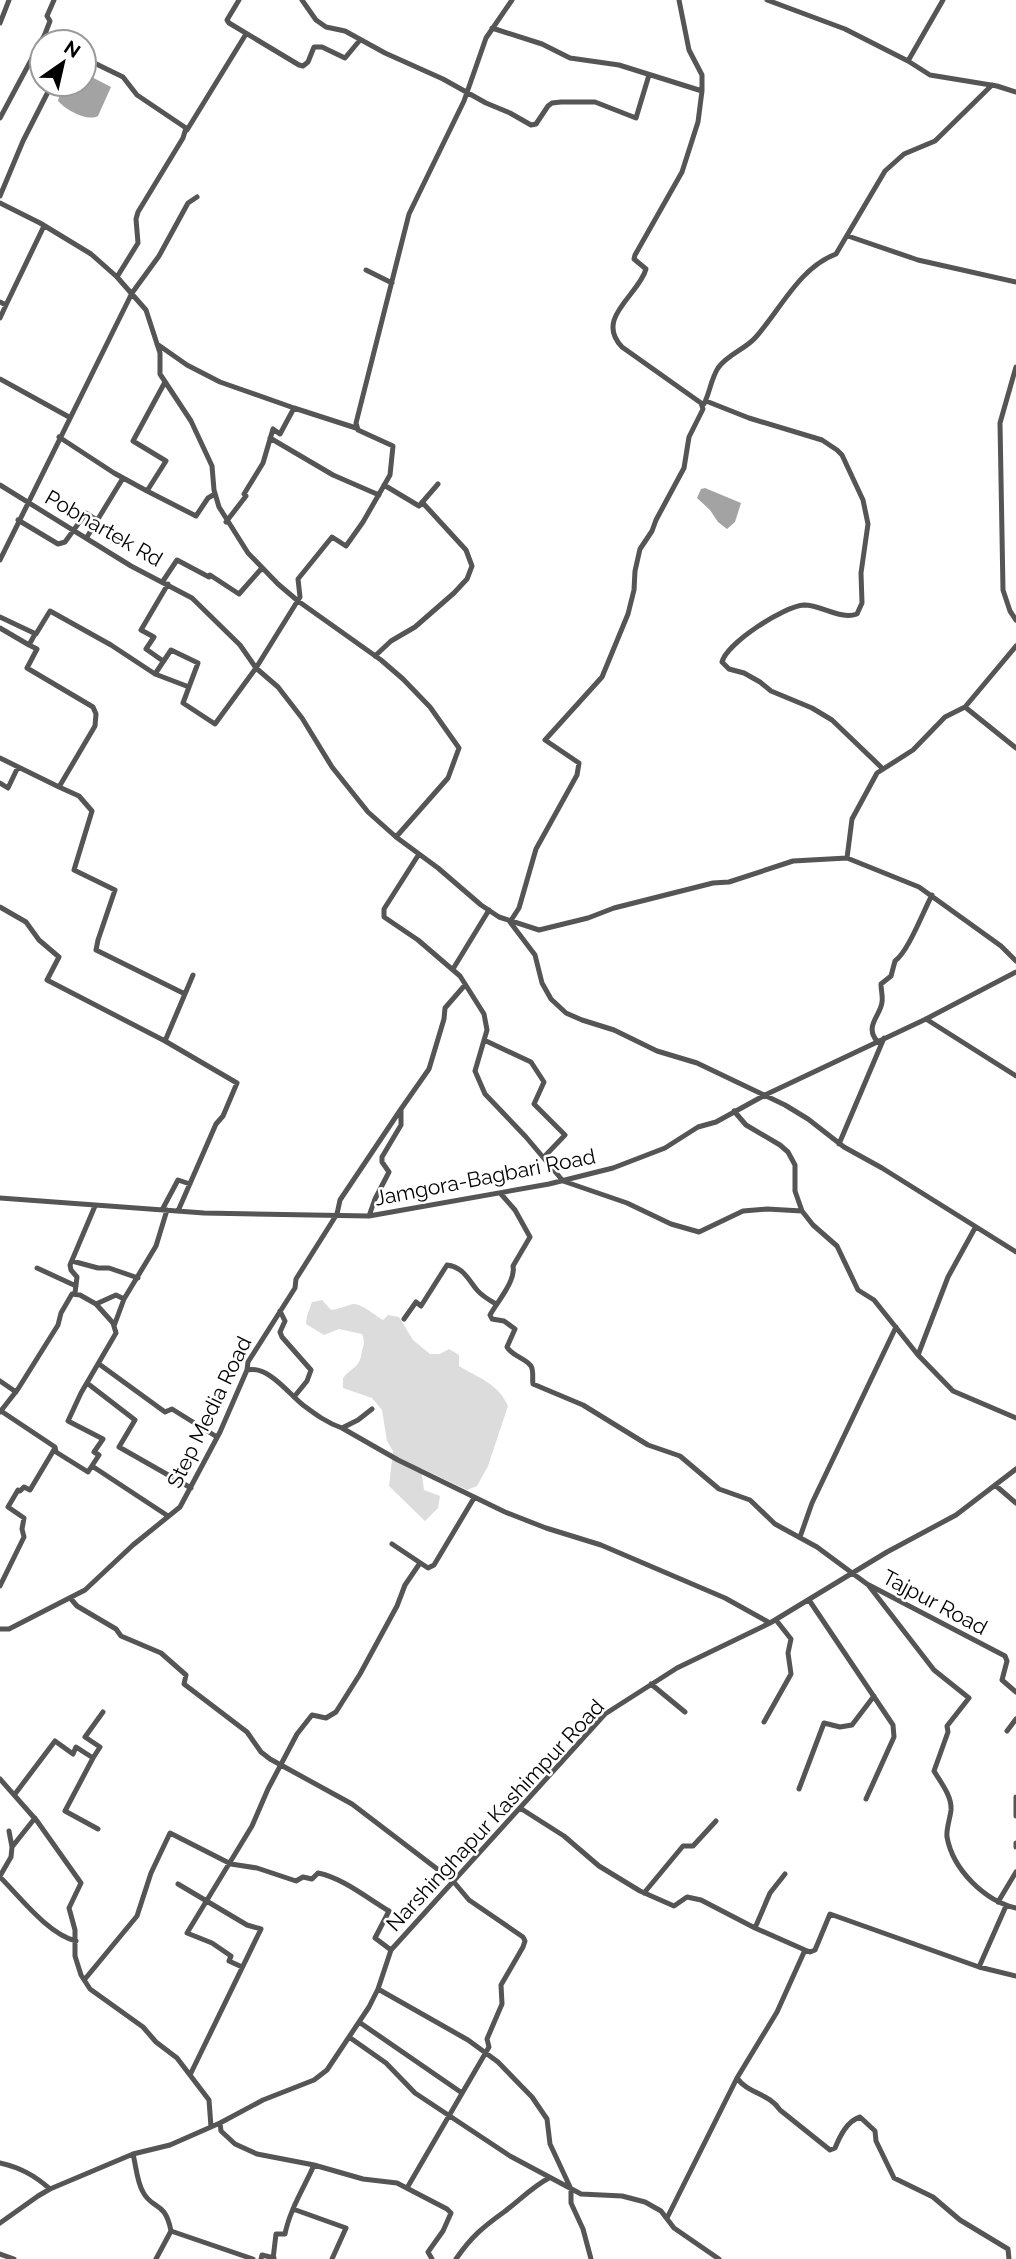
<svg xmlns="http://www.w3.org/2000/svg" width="1016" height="2259" font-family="Raleway,sans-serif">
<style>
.green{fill:#dcdcdc}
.water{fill:#a3a3a3}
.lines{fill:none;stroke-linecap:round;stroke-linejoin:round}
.minor{stroke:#555;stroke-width:5}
.labels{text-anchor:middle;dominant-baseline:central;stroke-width:5;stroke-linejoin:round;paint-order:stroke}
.street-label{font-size:21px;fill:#000;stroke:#fff}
</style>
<rect width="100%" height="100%" fill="#fff"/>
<!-- green -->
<path class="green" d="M322,1300L331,1310C339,1309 345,1306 353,1304C361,1303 376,1316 383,1320L388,1315L399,1317L413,1340L430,1354H440L449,1349L459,1355V1366C478,1378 498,1383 508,1406L488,1466L477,1486L467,1490L421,1468L424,1490L440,1496L438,1508L425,1521L389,1486L393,1451L387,1441L382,1410L372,1398L343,1388V1378C353,1366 360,1368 362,1351C364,1344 365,1341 362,1334L339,1329L324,1335L306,1324L307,1316L312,1302Z"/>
<!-- water -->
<path class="water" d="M84,73L111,87L98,116C87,122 66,110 58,101L62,84H84Z
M705,488L741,503L735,522L727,529L718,522L710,510L697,498L701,489Z"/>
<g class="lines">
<!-- minor -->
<path class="minor" d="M239,0L227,20L229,23L299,65L303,66L308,62L314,47H322L345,58L360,40
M302,0L316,20L326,27L345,31L385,53L443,79L486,103L510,113L531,125L536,124L548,106L552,103L561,102H595L636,118L649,75
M767,0L845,29L908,61L930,75L997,86L1016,92
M0,23L9,0
M492,28L542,44L570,58L619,65L702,91V75L689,50L679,0
M84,58L123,77L137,95L186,128L183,138L138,212L136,219L138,243L117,277
M908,61L943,0
M702,91L698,122L682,172L635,255L634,259L646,269C639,295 594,318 622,347L701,403L703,409L689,437L684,468L656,520L652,531L640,549L635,571L634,590L628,614L602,677L545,740L579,763L577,775L536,849L519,908L510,922L535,955L542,983L551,999L566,1013L582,1020L614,1030L657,1051L697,1063L785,1105L808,1119L844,1147L882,1168L1016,1252
M0,118L45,34L50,21L47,16L54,0
M187,130L246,34
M0,196L23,141L52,84
M0,203L40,223L91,254L117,277L146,310L160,353V374L191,421L212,466L214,490L219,507L248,553L278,584L298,601L381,660L403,679L430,707L459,748L448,778L396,837
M848,236L918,260L1016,282
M366,270L392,283
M0,302L6,305L44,226
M0,318L6,305
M157,344L187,365L220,382L294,408L280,434L273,429L263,463L244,494L246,496L226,522
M1016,367L1000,423L1003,590L1010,611L1016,620
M0,379L69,417
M165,382L133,441L166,461L147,491L196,516L208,498L215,494
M706,401L749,418L822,440L837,450L842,455L863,500L868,524L861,573L862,603L857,614C840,620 822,605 804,605C784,606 727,643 722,662L729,669L744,673L760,682L771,691L812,708L832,720L882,768
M704,404C710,392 711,379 718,368C728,354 744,350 755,338C781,309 799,268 836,254L885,171L904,154L935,141L992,85
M294,408L356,428
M59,437L114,473L147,491
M270,438L333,475L379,495
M0,485L131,566L192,598L240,645L256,668L300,597L298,579L332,537L346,546L363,522L390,475L393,446L358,430L356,423L409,214L464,101L486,38L512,0
M384,485L419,506L438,484
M18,520L58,544L65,542L86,513L97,520
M87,537L123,478
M0,560L132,293L159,256L188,203L197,197
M163,581L177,560L209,577L210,575L239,594L262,568
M0,617L36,634L50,611L111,645L155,674L189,687L183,703L215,724L256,668L278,687L302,718L332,767L368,812L396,837L438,868L481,905L499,917L539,930L588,918L614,908L713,883L729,882L793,861L847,858L919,887L1001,946L1016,961
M0,628L29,645
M375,656L391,641L415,627L454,593L467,579L472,566L466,550L422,502
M163,661L146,649L154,637L141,630L168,584
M155,674L171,650L198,663L189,687
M965,707L1016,748
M0,758L59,787L95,726L96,714L93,707L27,668L37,649L29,645L35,634
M0,783L8,788L18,767
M59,787L79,796L92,811L74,870L115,890L98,940L96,950L185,994
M419,854L384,909V917L418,940L460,976L484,1014L487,1030L475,1071L485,1094L526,1137L563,1181L627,1203L671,1224L699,1232L743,1211L767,1209L802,1211
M847,858L852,819L877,773L913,750L945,717L965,707L1016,646
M0,907L26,922L39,940L59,957L47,980L165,1041
M453,969L489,910
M926,1019L1016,1076
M484,1040L531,1062L544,1082L534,1104L565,1135L544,1157
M877,1041C864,1026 881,1015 882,1002C883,997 881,990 881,984L891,976L895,961C908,952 923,912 932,895
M734,1111L746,1125L780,1145L788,1152L795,1165V1191L802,1211L813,1225L837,1246L858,1290L874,1300L918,1355L953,1391L1016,1418
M839,1144L884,1038
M501,1194L515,1210L530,1237L513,1266C516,1281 497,1302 490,1315L492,1319L504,1321L515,1329L507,1347C512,1356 525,1358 531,1366C534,1371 532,1379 533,1384L583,1405L648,1445L680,1456L719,1489L750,1500L775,1524L817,1547L867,1584L1005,1656L1007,1661L1002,1680L1016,1692
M0,1198L204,1213L369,1216L549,1184L613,1168L665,1148L698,1127L716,1122L765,1095L926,1019L1016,972
M162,1210L178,1180L190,1184
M178,1211L216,1124L223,1116L237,1083L165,1041L193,975
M369,1216L375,1199L389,1172L382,1162V1157L401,1125V1109L429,1069L444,1019L445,1008L465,985
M72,1261L98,1268H109L138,1278
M37,1268L76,1286
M75,1293L77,1277L71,1270L70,1265L95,1206
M280,1311L285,1321L280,1332L282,1337L311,1370L307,1381L294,1397
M404,1319L416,1302L421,1306L447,1265C463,1267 468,1279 477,1290C482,1296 489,1300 496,1304
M114,1326L124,1299
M918,1355L948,1277L975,1228
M99,1364L165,1412L172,1409L217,1437
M247,1370C268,1365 288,1393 303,1405C315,1414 327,1423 342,1428L358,1420L372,1409
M0,1381L16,1392
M87,1383L135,1420L119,1447L191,1488
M1,1411L55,1447L56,1452L88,1472L99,1455L94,1452L103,1439L68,1421L81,1393L116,1333L113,1323L96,1304
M0,1412L18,1389L58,1325L61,1313L72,1294L80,1295L96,1304L116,1295L124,1299L156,1246L167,1210
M342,1428L398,1460L505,1512L546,1528L601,1545L725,1598L770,1623
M92,1466L168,1516
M995,1485L1016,1503
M800,1537L812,1503L896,1327
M392,1544L428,1568L434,1565L474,1498
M0,1586L24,1537L22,1529L24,1518L8,1507L18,1490L20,1491L24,1487L30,1490L55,1448
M869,1586L934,1670L969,1698L947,1726L948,1732L934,1771C941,1783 952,1796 951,1810C950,1819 946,1829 947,1837C953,1870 985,1901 1016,1908
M71,1599L77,1606L116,1629L121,1636L161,1653L186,1675L184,1684L247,1732L261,1752L270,1759L352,1804L453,1881L469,1900L523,1937L525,1941L523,1947L501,1985L502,2004L487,2039L489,2047L407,2188
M809,1600L893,1725L894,1737L866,1799
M0,1629H9L85,1590L133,1545L180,1507L220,1432L247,1370L248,1362L295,1288L296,1279L337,1214L340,1200L401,1109
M651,1684L685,1712
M764,1722L791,1674L788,1653L791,1639L776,1620
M1007,1731L1016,1719
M93,1758L100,1747L85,1737L103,1712
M0,1779L37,1821L81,1883L69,1908L75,1930V1956L81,1975L90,1989L143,2027L156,2042L177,2058L209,2100L211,2127
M799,1789L824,1723L840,1727L852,1725L874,1696
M15,1794L55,1741L73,1754L76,1747L93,1758L65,1811L98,1829
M1016,1797V1816
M520,1808L564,1836L599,1866L640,1891L674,1906L687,1897L701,1900L755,1928L805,1950
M9,1831L12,1847
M1016,1843V1847
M0,1876L11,1857L12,1847L35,1818
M0,1877C20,1897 48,1934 76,1941
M178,1884L247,1925L261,1929L190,2075
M644,1893L683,1846H693L716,1821
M998,1902L1016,1872
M755,1928L770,1893L785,1874
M242,1967L229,1961L231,1956L212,1943L187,1933L252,1826L268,1789L297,1734L312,1715L326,1718L336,1712L360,1674L397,1606L405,1585L420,1563
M979,1967L1006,1906
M85,1979L137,1916L151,1873L170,1833L231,1864L257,1868L296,1881L303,1877L312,1879L318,1873C343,1878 367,1898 389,1911L375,1938L391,1950
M378,1989L468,2040L498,2062L532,2097L547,2119L550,2144L571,2189V2203L583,2229L591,2259
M359,2022L462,2093
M349,2037L386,2063L415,2093L510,2156L581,2194L622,2196L645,2202L661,2211L674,2228L719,2259
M737,2078C748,2094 769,2093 780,2110L830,2150L835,2148C840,2136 847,2121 860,2117L875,2131L876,2141L894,2178L933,2197L960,2220L1008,2249L1009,2259
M220,2123L221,2131L235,2144L257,2154L314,2165L363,2179L397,2183L447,2209L451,2213L443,2231L428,2252L432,2259
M133,2154C136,2166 137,2182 143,2192C152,2210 165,2200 171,2231L253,2259
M0,2163C21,2168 34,2175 50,2189
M293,2209L346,2228L332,2259
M667,2218L737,2078L777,2012L805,1950L810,1952L815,1950L830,1914L979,1967L1016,1976
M0,2223L38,2196L50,2189L133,2154L170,2145L220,2123L263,2100L314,2080L327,2070L369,2007L378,1989L391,1950L605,1714L677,1668L770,1623L887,1552L956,1515L1016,1469
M0,2254L14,2259
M156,2259L171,2231
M261,2259L262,2255L274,2258
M273,2259L276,2234H285C290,2209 304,2188 314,2165
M456,2259C471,2237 483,2227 504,2212C520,2200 532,2187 549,2178"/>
</g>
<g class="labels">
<!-- street labels -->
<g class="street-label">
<text transform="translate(104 528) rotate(30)">Pobnartek Rd</text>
<text transform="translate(485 1177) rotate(-11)">Jamgora-Bagbari Road</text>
<text transform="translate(209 1412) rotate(-64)">Step Media Road</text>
<text transform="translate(935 1602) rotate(28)">Tajpur Road</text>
<text transform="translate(495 1815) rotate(-47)">Narshinghapur Kashimpur Road</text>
</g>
</g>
<!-- north arrow -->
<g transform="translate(63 63) rotate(34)"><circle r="33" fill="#ffffff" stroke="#999999" stroke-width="2"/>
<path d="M0-5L12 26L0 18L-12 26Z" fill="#000000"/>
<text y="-10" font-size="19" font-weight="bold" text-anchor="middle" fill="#000000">N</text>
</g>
</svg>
